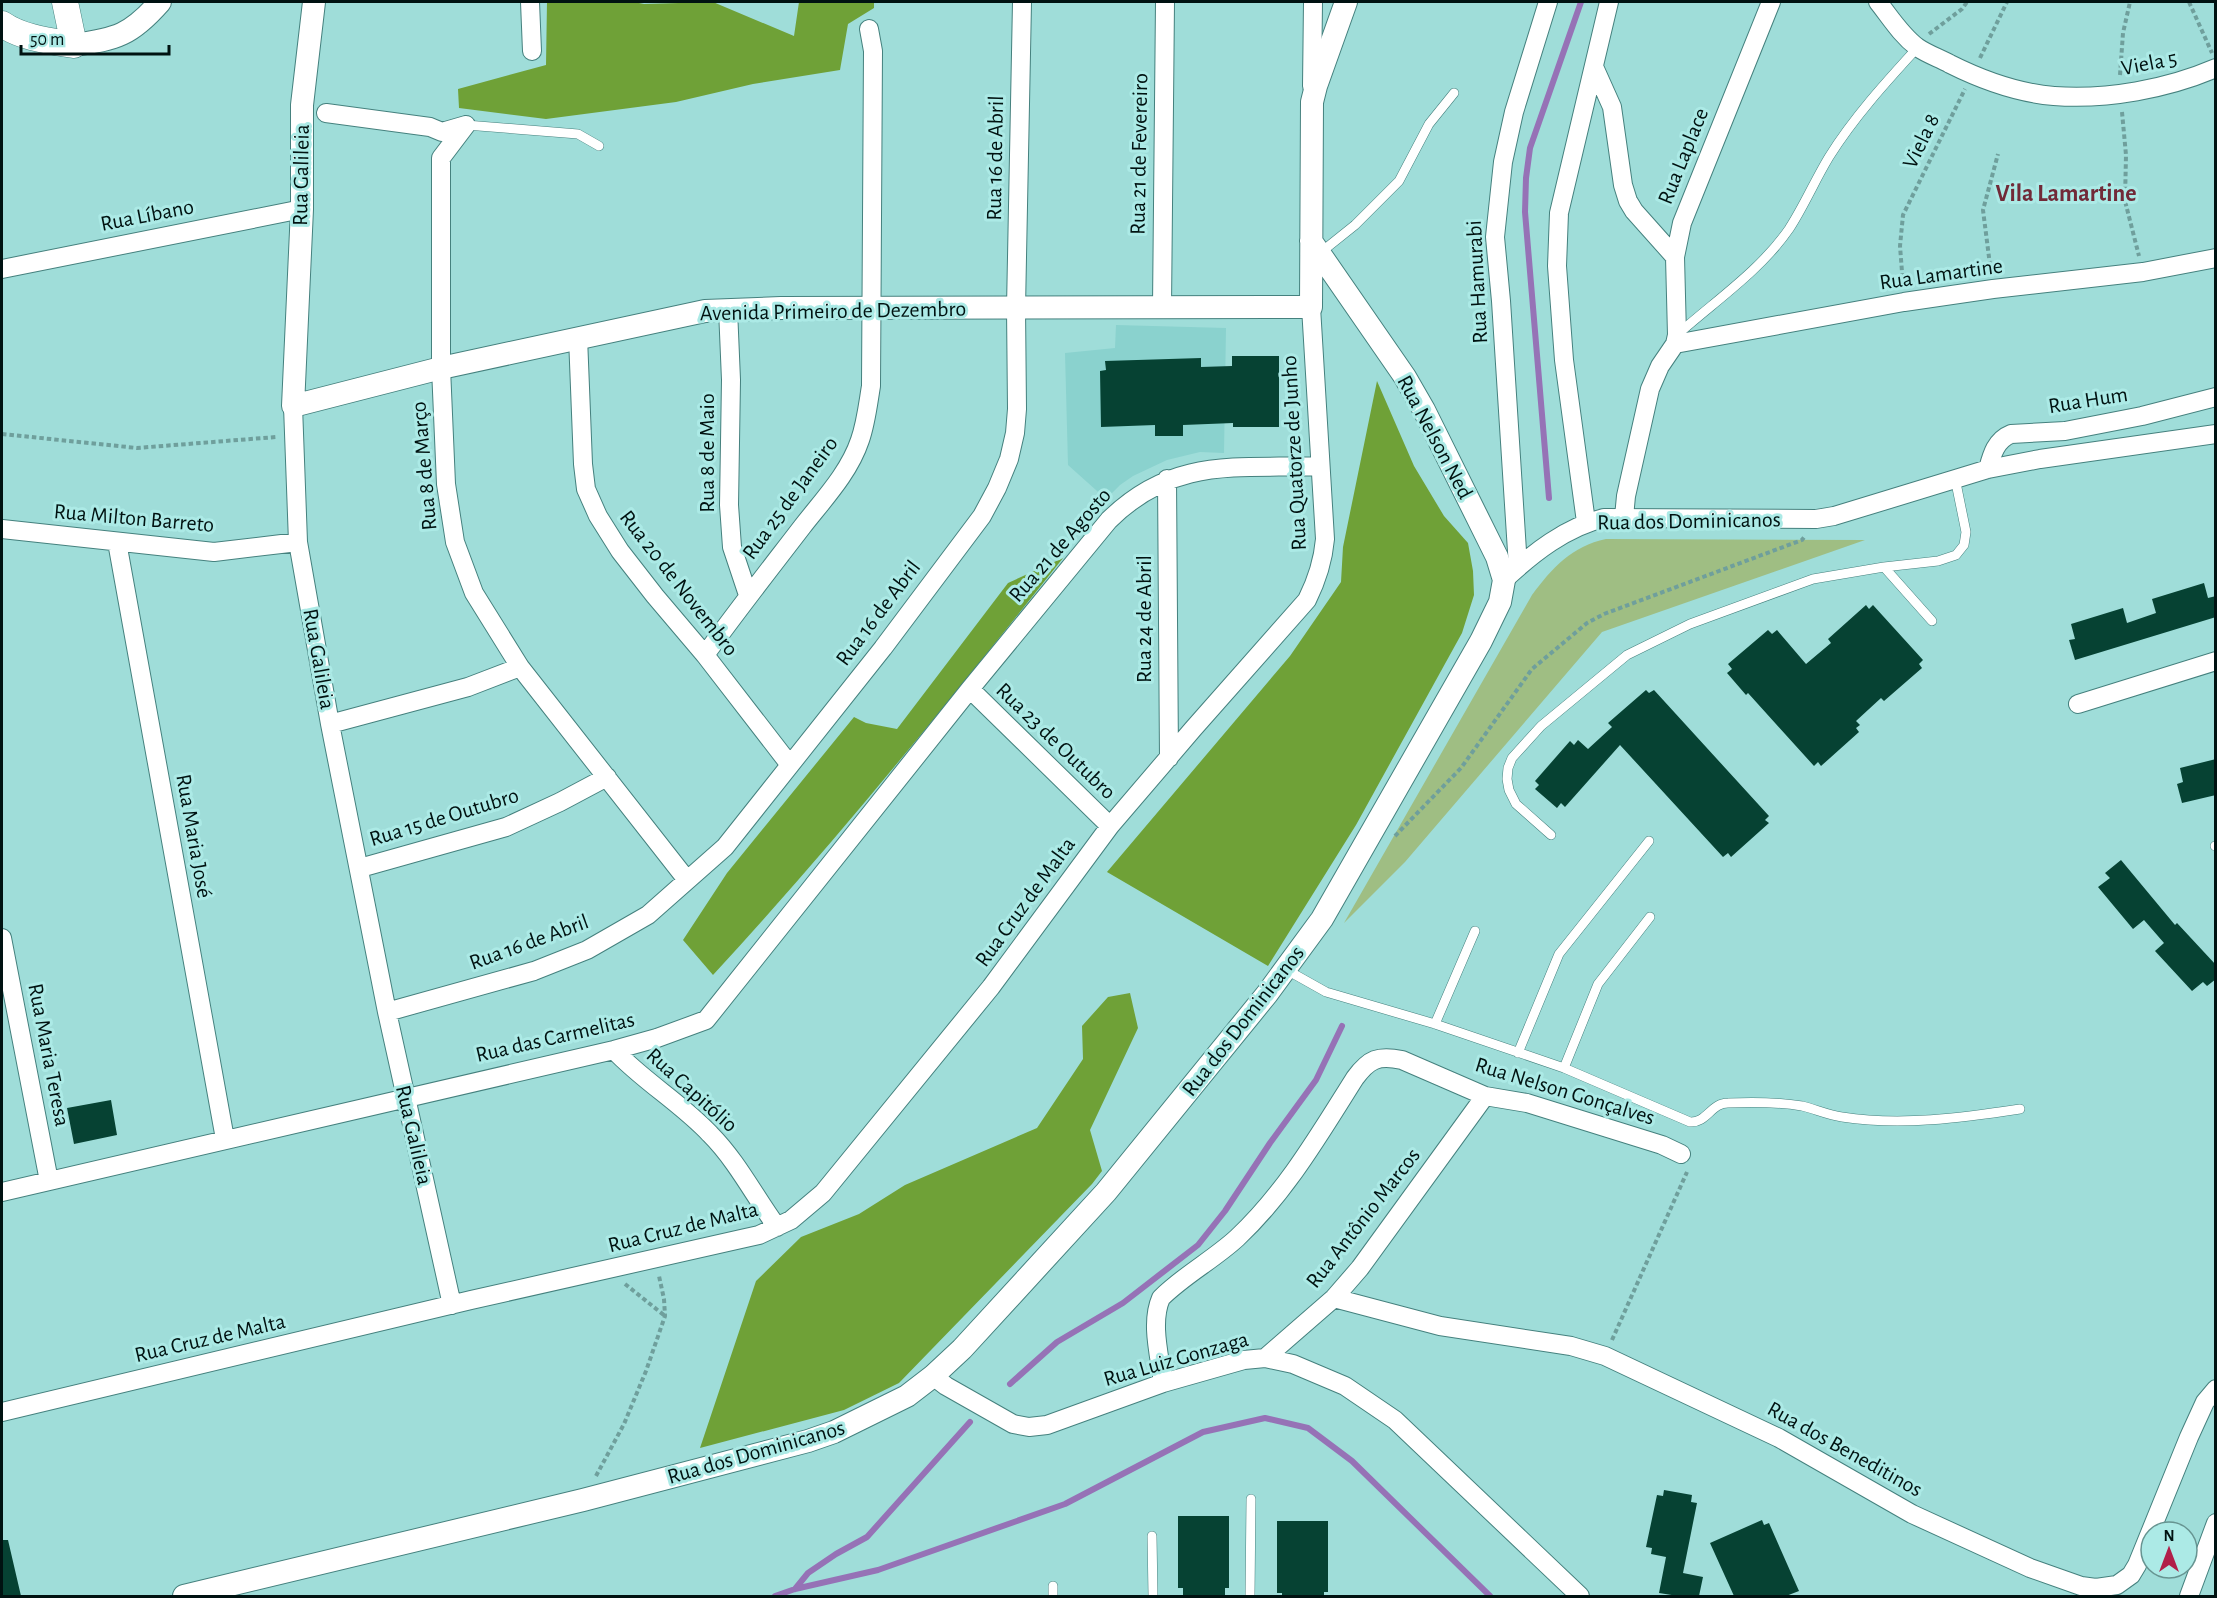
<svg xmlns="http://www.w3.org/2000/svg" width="2217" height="1598" font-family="'Alegreya Sans',sans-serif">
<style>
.built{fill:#8ad2ce}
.green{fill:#9fbe83}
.forest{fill:#6fa137}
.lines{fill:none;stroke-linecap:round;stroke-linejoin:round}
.stream{stroke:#9672b6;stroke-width:6}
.building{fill:#064233}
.service-casing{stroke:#45817e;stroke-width:10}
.minor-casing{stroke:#45817e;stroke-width:20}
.tertiary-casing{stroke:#45817e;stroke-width:24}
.secondary-casing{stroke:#45817e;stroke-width:27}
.path{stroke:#6f9f9c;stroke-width:4;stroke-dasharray:4.5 3;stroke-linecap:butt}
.service{stroke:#fff;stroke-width:9}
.minor{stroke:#fff;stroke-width:18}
.tertiary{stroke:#fff;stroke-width:22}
.secondary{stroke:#fff;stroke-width:26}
.labels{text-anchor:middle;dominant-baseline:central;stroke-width:6;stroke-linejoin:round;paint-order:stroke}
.street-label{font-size:22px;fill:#001211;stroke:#aceae6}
.neighbourhood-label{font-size:24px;font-weight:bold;fill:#712a38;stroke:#aceae6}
</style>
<rect width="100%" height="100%" fill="#9fddd9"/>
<!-- built -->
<path class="built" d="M1116,325L1226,328L1224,453L1200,452L1167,460L1133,476L1120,485L1106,499L1068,465L1065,353L1115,348Z"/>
<!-- green -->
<path class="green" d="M1606,539L1865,540L1602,632L1405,862L1344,923L1532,595C1552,568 1572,546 1606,539Z"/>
<!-- forest -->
<path class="forest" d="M547,2H634L644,4L713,2L794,36L799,2H874V8L848,24L840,70L753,84L676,102L546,119L459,108L458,89L546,65Z
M1377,381L1414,466L1444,516L1468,543L1473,571L1474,595L1462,633L1356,825L1268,966L1107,872L1290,656L1341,582L1343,547Z
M1063,558C950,700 836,842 713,975L683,940L727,873L854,717L866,723L897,729L1008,583Z
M1130,993L1138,1028L1090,1130L1102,1171L1092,1184L899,1383L844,1410L700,1448L756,1281L801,1237L859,1214L905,1185L1037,1128L1083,1059L1082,1026L1108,997Z"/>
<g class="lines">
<!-- stream -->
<path class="stream" d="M1549,498L1525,212L1526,178L1530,148L1581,2
M1010,1384L1057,1342L1123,1303L1198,1245L1225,1211L1270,1143L1316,1080L1342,1026
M795,1589L808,1573L836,1554L867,1537L970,1422
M775,1596L795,1589L878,1570L1065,1504L1203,1432L1265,1418L1308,1428L1352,1461L1490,1596"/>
</g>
<!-- building -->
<path class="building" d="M1232,356H1279V427H1233V423L1183,425V436H1155V425L1101,427L1100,371L1106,370L1105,361L1201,358V367L1232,366Z
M2204,583L2208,598L2216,596V617L2075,660L2069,640L2075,639L2071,624L2123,608L2127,623L2156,613L2152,599Z
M1866,605L1869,609L1873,605L1923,660L1919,664L1922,668L1884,701L1881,698L1856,721L1860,725L1856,728L1859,732L1830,758L1821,766L1818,762L1814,766L1748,693L1746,695L1727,673L1732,669L1728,664L1768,630L1772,634L1777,630L1806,664L1831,643L1828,639Z
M1646,690L1649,693L1654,690L1769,816L1765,820L1769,823L1731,857L1728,853L1723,857L1620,745L1565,807L1561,803L1557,808L1535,789L1539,785L1535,781L1570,741L1574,745L1578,740L1588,749L1612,727L1608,723Z
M2216,759V795L2182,803L2177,784L2183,782L2180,768Z
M2121,860L2175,925L2177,923L2216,965V979L2207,986L2203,982L2192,991L2155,951L2164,943L2144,920L2133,929L2098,887L2110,878L2105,873Z
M111,1100L117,1135L74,1144L67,1108Z
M1664,1490L1692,1495L1691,1502L1697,1503L1683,1573L1703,1577L1699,1596H1678L1659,1593L1666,1557L1651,1554L1652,1548L1646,1547L1657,1495L1663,1496Z
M1178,1516H1229V1588H1225V1596H1183V1588H1178Z
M1762,1520L1764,1525L1769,1523L1799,1591L1786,1596H1734L1710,1543Z
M1277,1521H1328V1592H1324V1596H1282V1593H1277Z
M2,1540H8L21,1596H2Z"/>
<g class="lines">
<defs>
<path id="service" d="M466,125L578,134L599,146
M1320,253L1355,225L1399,181L1429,124L1454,93
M1677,335C1715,301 1760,271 1789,229C1804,206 1815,180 1829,157C1854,117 1886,82 1918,47
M1884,567L1932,621
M1551,835L1516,804L1509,790L1507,779L1508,768L1512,758L1541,726L1627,655L1690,624L1813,579L1884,567L1938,561L1956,555L1964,545L1966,532L1955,478
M2215,846H2216
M1285,969L1326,992L1435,1024L1564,1068L1690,1122C1707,1123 1711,1103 1728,1103C1752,1102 1778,1102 1802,1106C1815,1109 1828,1115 1842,1117C1901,1126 1961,1118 2020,1109
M1435,1024L1475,931
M1518,1053L1559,954L1649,841
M1564,1068L1598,984L1650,917
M1152,1536L1153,1596
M1053,1586V1596
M1250,1596L1251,1499"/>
<path id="minor" d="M530,2L532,51
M1878,2C1890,17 1901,35 1917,47C1927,54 1939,58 1950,64C1982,80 2018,93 2054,96C2107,100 2167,89 2216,68
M1595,69L1612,107L1623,185L1628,201L1634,211L1675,257
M1312,86L1313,2
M326,113L430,127L442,132L466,125
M466,125L441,158V368L446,484L455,542L474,593L520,667L687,880
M2,269L302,209
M1162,307L1165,2
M728,309L731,380L729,505L732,547L748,595
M578,337L583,464L586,489L598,516L620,551L655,596L705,655L790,765
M1675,344L1904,302L1993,289L2143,272L2216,258
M293,406L298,542L330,724L387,1012L452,1305
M1988,469C1992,454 1996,440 2011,434L2065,431L2142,416L2216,397
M1167,479L1169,758
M1624,517L1626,496L1650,389L1660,366L1675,344L1677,335L1675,257L1682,223L1771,2
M1586,522L1564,360L1557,266L1559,213L1609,2
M2,529L214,552L298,542
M117,542L225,1139
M1518,567L1501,301L1495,237L1503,162L1514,112L1548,2
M1504,580C1533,553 1566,527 1604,518L1816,519L1834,516L1988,469L2040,459L2216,434
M705,655C736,612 769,570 802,527C823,500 849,473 860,440C866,423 868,404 871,386L873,51L869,29
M970,689L1110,826
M2078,704L2216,661
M330,724L468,687L520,667
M360,868L506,827L560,802L607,777
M2,938L49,1181
M387,1012L534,971L587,950L648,915L725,847L883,648L982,516L997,488L1009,459L1015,433L1017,409L1016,308L1022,2
M614,1050C643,1081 681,1103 710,1134C737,1161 755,1197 777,1227
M2,1192L614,1050L657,1038L706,1020L970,689L1109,520C1174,456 1237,469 1320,466
M1334,1298L1440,1326L1571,1346L1605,1356L1779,1438L1912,1514L2030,1568L2081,1586L2096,1588L2117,1585L2131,1575L2137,1565L2189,1437L2205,1402L2216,1389
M1265,1358L1334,1298L1360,1268L1485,1096
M933,1376L946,1386L1013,1424L1029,1427L1047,1425L1163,1383L1244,1360L1265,1358L1293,1364L1345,1386L1395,1420L1580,1596
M1163,1383C1160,1357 1150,1323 1161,1298C1184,1275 1213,1260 1237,1238C1286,1192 1319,1135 1355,1078C1369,1059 1378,1055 1402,1060L1485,1096L1527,1103L1662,1145L1681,1154
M2,1412L471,1300L741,1239L759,1235L791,1220L823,1193L991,987L1110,826L1193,729L1307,600C1317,580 1323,562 1325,539L1311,307
M2189,1596L2216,1523"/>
<path id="tertiary" d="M314,2L302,105V209L293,406L441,368L705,311L781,308L1311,307
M74,45C117,39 131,35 160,2
M1311,307L1312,102L1316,86L1346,2
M184,1596L583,1500L808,1441L834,1432L907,1396L933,1376L962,1349L1106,1192L1267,994L1322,919L1481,641L1500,602L1504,580L1497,557L1424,410L1405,377L1311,241"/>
<path id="secondary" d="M2,24C22,38 50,41 74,45L65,2"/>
</defs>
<!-- service casing -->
<use href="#service" class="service-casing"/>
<!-- minor casing -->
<use href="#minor" class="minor-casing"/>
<!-- tertiary casing -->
<use href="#tertiary" class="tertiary-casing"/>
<!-- secondary casing -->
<use href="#secondary" class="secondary-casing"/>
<!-- path -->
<path class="path" d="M2189,2L2212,53
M1929,34L1962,9L1967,2
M1980,58L2007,2
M2120,75L2123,33L2130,2
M2122,112L2126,155L2125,201L2139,256
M1991,273L1983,210L1998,154
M1903,285L1900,246L1903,215L1965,89
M2,434L137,448L276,437
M1395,836L1461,768L1532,669L1587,623L1604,614L1802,540L1805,536
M625,1284L665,1316
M1612,1340L1687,1172
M596,1476L624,1424L646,1371L665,1316L664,1299L659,1276"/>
<!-- service -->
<use href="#service" class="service"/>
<!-- minor -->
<use href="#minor" class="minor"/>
<!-- tertiary -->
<use href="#tertiary" class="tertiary"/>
<!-- secondary -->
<use href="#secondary" class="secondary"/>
</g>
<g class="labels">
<!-- street labels -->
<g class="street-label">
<text transform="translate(2149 63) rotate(-11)">Viela 5</text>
<text transform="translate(1921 141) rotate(-64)">Viela 8</text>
<text transform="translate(1139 154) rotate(-89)">Rua 21 de Fevereiro</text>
<text transform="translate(1683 156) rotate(-68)">Rua Laplace</text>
<text transform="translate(995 158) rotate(-89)">Rua 16 de Abril</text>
<text transform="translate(301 175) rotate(-89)">Rua Galileia</text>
<text transform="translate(147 215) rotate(-11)">Rua Líbano</text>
<text transform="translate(1941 274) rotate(-8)">Rua Lamartine</text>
<text transform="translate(1477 282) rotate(-93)">Rua Hamurabi</text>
<text transform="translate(833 311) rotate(-1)">Avenida Primeiro de Dezembro</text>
<text transform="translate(2088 400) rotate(-9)">Rua Hum</text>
<text transform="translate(1435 437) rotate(62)">Rua Nelson Ned</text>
<text transform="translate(707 453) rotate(-90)">Rua 8 de Maio</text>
<text transform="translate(1294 453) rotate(-93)">Rua Quatorze de Junho</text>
<text transform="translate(424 466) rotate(-95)">Rua 8 de Março</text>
<text transform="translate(790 498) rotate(-54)">Rua 25 de Janeiro</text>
<text transform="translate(134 518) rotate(5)">Rua Milton Barreto</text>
<text transform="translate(1689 521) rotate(-1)">Rua dos Dominicanos</text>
<text transform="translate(1060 545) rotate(-49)">Rua 21 de Agosto</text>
<text transform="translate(679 583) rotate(52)">Rua 20 de Novembro</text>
<text transform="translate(878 613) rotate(-53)">Rua 16 de Abril</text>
<text transform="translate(1144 619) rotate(-90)">Rua 24 de Abril</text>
<text transform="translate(319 659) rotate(80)">Rua Galileia</text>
<text transform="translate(1056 741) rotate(44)">Rua 23 de Outubro</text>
<text transform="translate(444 817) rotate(-17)">Rua 15 de Outubro</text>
<text transform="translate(194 836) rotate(80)">Rua Maria José</text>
<text transform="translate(1025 902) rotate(-54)">Rua Cruz de Malta</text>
<text transform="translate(529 942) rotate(-20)">Rua 16 de Abril</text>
<text transform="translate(1243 1021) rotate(-52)">Rua dos Dominicanos</text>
<text transform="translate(555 1037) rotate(-13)">Rua das Carmelitas</text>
<text transform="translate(49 1055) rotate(79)">Rua Maria Teresa</text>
<text transform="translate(692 1090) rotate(42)">Rua Capitólio</text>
<text transform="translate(1565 1091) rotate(17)">Rua Nelson Gonçalves</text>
<text transform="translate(414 1135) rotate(77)">Rua Galileia</text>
<text transform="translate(1363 1218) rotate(-52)">Rua Antônio Marcos</text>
<text transform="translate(683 1227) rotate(-14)">Rua Cruz de Malta</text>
<text transform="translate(210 1338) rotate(-13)">Rua Cruz de Malta</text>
<text transform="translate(1176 1359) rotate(-16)">Rua Luiz Gonzaga</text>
<text transform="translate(1845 1449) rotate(29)">Rua dos Beneditinos</text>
<text transform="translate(756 1452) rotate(-16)">Rua dos Dominicanos</text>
</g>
<!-- neighbourhood labels -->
<g class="neighbourhood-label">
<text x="2066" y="194">Vila Lamartine</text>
</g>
</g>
<!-- border -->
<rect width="2217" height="1598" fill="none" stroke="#001211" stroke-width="6"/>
<!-- north arrow -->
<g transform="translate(2169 1550)"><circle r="28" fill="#aceae6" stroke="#679491" stroke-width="1.5"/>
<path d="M0-4.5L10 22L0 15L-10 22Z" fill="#b11f49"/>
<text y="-9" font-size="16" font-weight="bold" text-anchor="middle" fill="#001211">N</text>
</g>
<!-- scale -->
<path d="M21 45v9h148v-9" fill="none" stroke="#001211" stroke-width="3"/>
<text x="30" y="45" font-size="18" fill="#001211" stroke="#aceae6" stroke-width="4.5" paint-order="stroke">50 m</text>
</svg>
